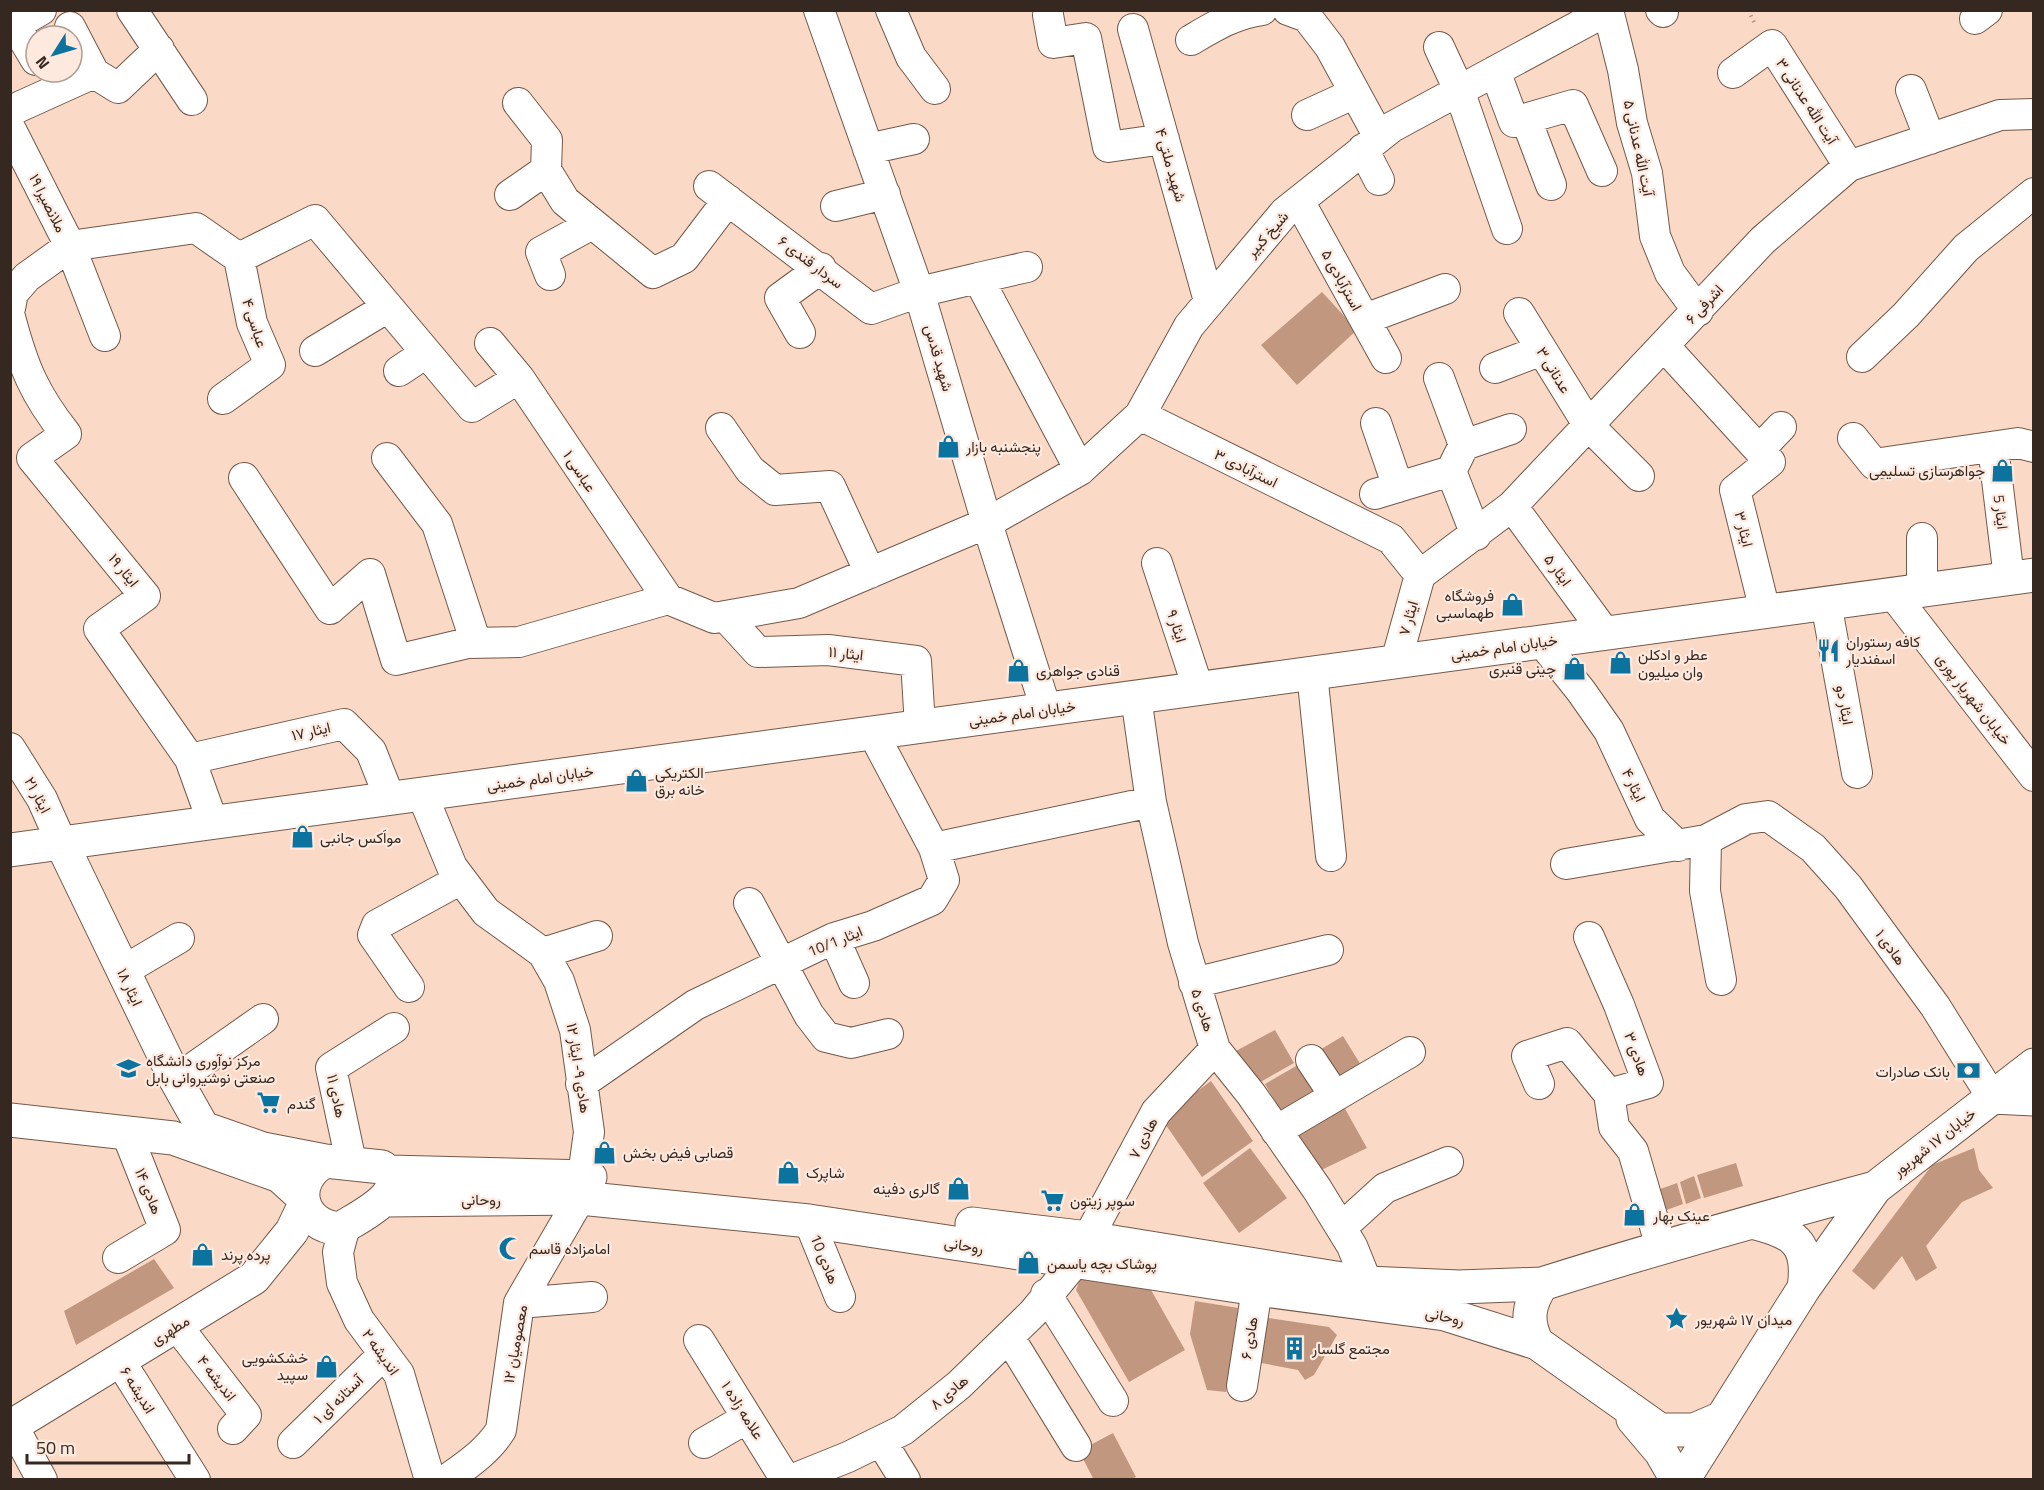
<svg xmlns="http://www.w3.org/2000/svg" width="2044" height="1490" font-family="'Titillium Web',Vazirmatn,sans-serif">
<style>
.building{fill:#c1977f}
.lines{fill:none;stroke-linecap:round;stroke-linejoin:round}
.minor-casing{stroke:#745848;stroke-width:32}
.major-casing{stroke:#745848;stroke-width:35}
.path{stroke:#b3998a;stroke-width:4;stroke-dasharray:1.5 4.5;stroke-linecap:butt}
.minor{stroke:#fff;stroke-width:30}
.major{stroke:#fff;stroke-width:33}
.labels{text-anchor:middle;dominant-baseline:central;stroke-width:4.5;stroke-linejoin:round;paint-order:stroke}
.street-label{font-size:15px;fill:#352821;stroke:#fee9de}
.poi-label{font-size:15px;fill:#352821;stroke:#fee9de;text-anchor:start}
</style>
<rect width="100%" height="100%" fill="#fad9c6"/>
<!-- building -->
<path class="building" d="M1322,292L1357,330L1297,385L1261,345Z
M1275,1030L1294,1063L1255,1085L1236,1051Z
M1343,1036L1364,1070L1338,1085L1318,1051Z
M1298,1065L1317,1098L1284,1117L1265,1084Z
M1211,1081L1253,1141L1202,1177L1161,1118Z
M1344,1107L1367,1148L1311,1175L1286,1140Z
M1250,1148L1287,1198L1239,1233L1203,1183Z
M1974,1148L1979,1170L1993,1188L1962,1202L1926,1246L1937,1268L1916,1281L1902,1256L1874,1290L1852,1271L1932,1165Z
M1736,1163L1743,1186L1704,1198L1697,1175Z
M1694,1176L1701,1198L1686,1204L1680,1182Z
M1677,1183L1683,1204L1658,1213L1652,1192Z
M154,1259L174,1288L76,1345L64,1311Z
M1081,1277L1151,1290L1185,1350L1129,1382L1076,1290Z
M1195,1301L1238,1308L1226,1392L1207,1390L1190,1334Z
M1262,1317L1329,1327L1337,1335L1314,1375L1305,1380L1298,1370L1256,1362Z
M1113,1433L1136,1477L1130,1480H1094L1079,1451Z"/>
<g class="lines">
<defs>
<path id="minor" d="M132,10L192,100
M819,10L919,292L987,523L1046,709
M891,10L911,57L935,89
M1288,10L1307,17L1330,47L1379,137
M1608,10L1623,70L1632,123L1647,173L1655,236L1670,273L1698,311
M1661,10L1663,12
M1048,15L1053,43L1086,38L1108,147L1164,139
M1975,19L1987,10
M70,27L94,73
M1133,29L1209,301
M1191,40C1213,27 1236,13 1262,10
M1439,47L1459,90L1507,229
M36,60L15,25L41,10
M1495,71L1514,122L1573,105L1602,171
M1733,73L1772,45L1849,166
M1911,90L1930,139
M518,103L547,140L546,170L565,201L653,273L684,258L728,200
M10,111L94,73L118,88L159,49
M1307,115L1355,93
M1526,119L1551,185
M10,128L70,246L105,336
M868,149L914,139
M1363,149L1379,180
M709,186L871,309L919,292L978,278L1080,470
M510,195L546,170
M1299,201L1386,358
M836,206L885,194
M550,275L541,252L592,224
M978,278L1027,267
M10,308L13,293L27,277L70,246L196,228L239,258L315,220L472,407L519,378
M1519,313L1589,426L1639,476
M10,317C23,366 34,394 66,434L32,458L145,596L99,629L190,759L213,823
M1365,319L1445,289
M800,333L780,298L821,268
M490,343L519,378L668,599
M1665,347L1770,462L1735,490L1765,611
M315,351L388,307
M1862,357L1906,315L1966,248L2034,193
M1495,368L1542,350
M399,371L426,353
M223,399L270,365L252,323L239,258
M1140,415L1391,539L1420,575
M1376,423L1398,487
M721,428L750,470L775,490L830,486L870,573
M1853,438L1874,464L2018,443L2034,447
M1464,445L1511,429
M1993,447L2009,578
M1759,450L1781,427
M387,458L437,524L476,643
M1451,471L1476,535
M244,478L330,609L370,574L396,660L468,643L519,642L668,599L714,618L799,603L987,523L1080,470L1140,415L1189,326L1285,212L1392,127L1608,10
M1375,494L1451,471L1464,445L1439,378
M1512,506L1605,633
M1922,538V590
M1157,563L1198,688
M1420,575L1512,506L1763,240L1849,166L2000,115L2034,114
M1893,594L2034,776
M1826,603L1857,773
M725,616L758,652L828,650L916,661L920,726
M1541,641L1581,691L1609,731L1650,819L1678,846
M1399,661V651L1420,575
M1312,673L1331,856
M1136,697L1151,802L1183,943L1215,1049L1251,1094L1317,1189L1352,1246L1367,1283
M10,748L42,799L62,844
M190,759L344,724L371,751L390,799
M422,794L452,867L486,912L543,953L559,981L575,1030L589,1132L583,1176
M1706,840L1705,891L1721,980
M934,848L1151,802
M1566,864L1706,840L1746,819L1768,816L1813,848L1848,887L1935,1006L1992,1097
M749,903L809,1015L826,1037L851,1043L888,1034
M1589,937L1619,1005L1648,1083L1609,1094L1614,1127L1633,1151L1661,1247
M834,938L854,983
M543,953L597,936
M123,971L179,938
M1194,983L1328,950
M409,987L373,935L377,925L461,879
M1311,1060L1335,1096
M176,1080L263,1019
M581,1084L695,1005L834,938L873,926L932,900L944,880L934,848L873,733
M1539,1084L1527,1056L1567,1043L1609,1094
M1276,1131L1410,1052
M351,1162L331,1068L394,1028
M809,1221L840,1297
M345,1226L338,1252L342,1283L359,1320L399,1374L430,1480
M1341,1228L1385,1188L1448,1162
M1088,1238L1156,1112L1215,1049
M118,1258L165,1230L127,1134
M1046,1294L1113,1401
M519,1303L592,1297
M177,1326L246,1415L233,1429
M1009,1337L1076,1446
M699,1340L786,1480
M120,1361L195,1480
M1242,1386L1257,1289
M13,1426L42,1480
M881,1441L905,1480
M293,1443L384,1354
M704,1443L747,1418
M446,1480C467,1465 487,1452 501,1430L519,1303L580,1198
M791,1480L848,1457L903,1430L959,1385L1033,1313L1075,1262"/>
<path id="major" d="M62,844L176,1080L203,1128L263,1149L325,1161L382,1167C416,1191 358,1217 340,1229C299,1226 289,1181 325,1161
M10,850L2034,575
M1992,1097L2034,1099
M10,1120L173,1138L280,1176L303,1197
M389,1172L590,1177
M385,1200L580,1198L809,1221L1257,1289L1445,1314L1537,1343
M1752,1222C1792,1232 1811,1241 1804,1288L1722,1418L1694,1430H1660L1537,1343C1526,1321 1528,1305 1542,1284C1652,1249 1764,1218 1875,1188
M972,1224L1088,1238L1367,1283L1459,1287L1542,1284
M1804,1288L1875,1188L2034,1065
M1633,1419L1661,1452L1677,1480
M10,1427L254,1278L292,1231L304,1206
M1683,1480L1722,1418"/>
</defs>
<!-- minor casing -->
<use href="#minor" class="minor-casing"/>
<!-- major casing -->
<use href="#major" class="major-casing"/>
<!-- path -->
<path class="path" d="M1748,10L1756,26"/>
<!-- minor -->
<use href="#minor" class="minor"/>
<!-- major -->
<use href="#major" class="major"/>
</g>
<!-- icons -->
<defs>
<symbol id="shop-bare" viewBox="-9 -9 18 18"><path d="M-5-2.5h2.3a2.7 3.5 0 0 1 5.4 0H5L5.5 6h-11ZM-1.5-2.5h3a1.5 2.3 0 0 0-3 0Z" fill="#0c739f" stroke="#fee9de" stroke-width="2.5" paint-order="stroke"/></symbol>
<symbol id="restaurant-bare" viewBox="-9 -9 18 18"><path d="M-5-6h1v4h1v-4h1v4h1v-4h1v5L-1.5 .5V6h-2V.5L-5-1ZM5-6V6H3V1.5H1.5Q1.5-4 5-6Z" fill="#0c739f" stroke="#fee9de" stroke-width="2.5" paint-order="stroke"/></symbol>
<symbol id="university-bare" viewBox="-9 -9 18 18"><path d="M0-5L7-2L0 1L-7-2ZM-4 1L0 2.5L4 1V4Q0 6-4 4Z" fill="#0c739f" stroke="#fee9de" stroke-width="2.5" paint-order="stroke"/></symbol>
<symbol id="bank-bare" viewBox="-9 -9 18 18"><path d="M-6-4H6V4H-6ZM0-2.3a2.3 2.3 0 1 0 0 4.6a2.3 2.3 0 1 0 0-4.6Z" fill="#0c739f" stroke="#fee9de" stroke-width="2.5" paint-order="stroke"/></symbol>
<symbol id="supermarket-bare" viewBox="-9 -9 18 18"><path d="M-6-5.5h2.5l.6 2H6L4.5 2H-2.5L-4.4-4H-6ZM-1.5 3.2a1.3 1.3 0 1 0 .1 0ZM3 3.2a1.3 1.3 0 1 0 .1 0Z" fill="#0c739f" stroke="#fee9de" stroke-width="2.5" paint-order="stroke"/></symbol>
<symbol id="mosque-bare" viewBox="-9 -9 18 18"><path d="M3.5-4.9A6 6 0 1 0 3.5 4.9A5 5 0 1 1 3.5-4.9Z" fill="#0c739f" stroke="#fee9de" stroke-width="2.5" paint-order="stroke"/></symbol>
<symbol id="sight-bare" viewBox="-9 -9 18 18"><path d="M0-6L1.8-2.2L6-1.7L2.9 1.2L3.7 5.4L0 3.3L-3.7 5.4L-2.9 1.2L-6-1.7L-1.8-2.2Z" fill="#0c739f" stroke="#fee9de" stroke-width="2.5" paint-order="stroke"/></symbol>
<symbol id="building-bare" viewBox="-9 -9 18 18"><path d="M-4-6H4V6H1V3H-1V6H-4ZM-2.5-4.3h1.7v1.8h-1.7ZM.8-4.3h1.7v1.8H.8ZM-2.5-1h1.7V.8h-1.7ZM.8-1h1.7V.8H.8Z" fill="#0c739f" stroke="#fee9de" stroke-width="2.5" paint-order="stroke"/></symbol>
</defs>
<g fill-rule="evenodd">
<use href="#shop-bare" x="932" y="430" width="33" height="33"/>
<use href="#shop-bare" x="1986" y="454" width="33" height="33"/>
<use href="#shop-bare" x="1496" y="588" width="33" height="33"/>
<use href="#restaurant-bare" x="1812" y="634" width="33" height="33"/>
<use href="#shop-bare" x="1604" y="646" width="33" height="33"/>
<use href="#shop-bare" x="1558" y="652" width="33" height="33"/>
<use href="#shop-bare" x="1002" y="654" width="33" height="33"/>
<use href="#shop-bare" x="620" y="764" width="33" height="33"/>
<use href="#shop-bare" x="286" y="820" width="33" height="33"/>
<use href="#university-bare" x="112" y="1052" width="33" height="33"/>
<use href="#bank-bare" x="1952" y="1054" width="33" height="33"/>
<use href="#supermarket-bare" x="252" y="1086" width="33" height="33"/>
<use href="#shop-bare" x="588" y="1136" width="33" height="33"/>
<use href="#shop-bare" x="772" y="1156" width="33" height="33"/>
<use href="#shop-bare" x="942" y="1172" width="33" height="33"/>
<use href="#supermarket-bare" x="1036" y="1184" width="33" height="33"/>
<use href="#shop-bare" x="1618" y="1198" width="33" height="33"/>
<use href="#mosque-bare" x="494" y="1232" width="33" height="33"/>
<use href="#shop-bare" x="186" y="1238" width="33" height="33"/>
<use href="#shop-bare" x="1012" y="1246" width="33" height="33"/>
<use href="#sight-bare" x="1660" y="1302" width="33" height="33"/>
<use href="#building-bare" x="1278" y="1332" width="33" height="33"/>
<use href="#shop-bare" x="310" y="1350" width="33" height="33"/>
</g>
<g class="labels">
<!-- street labels -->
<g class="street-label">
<text transform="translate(1807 101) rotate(57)">آیت الله عدنانی ۳</text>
<text transform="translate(1639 148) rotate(78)">آیت الله عدنانی ۵</text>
<text transform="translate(1171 165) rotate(74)">شهید ملتی ۴</text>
<text transform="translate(48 203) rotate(63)">ملانصیرا ۱۹</text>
<text transform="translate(1267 234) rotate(-49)">شیخ کبیر</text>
<text transform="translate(811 262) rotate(37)">سردار قندی ۶</text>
<text transform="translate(1342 280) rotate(61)">استرآبادی ۵</text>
<text transform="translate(1704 304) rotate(-47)">اشرفی ۶</text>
<text transform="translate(255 323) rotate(72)">عباسی ۴</text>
<text transform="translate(939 358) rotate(74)">شهید قدس</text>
<text transform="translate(1554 370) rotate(59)">عدنانی ۳</text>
<text transform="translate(1246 468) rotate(26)">استرآبادی ٣</text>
<text transform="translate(580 471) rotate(57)">عباسی ۱</text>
<text transform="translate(2001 512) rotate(83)">ایثار 5</text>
<text transform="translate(1744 529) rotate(76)">ایثار ۳</text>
<text transform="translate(124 570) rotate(51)">ایثار ١٩</text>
<text transform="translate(1558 570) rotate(54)">ایثار ۵</text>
<text transform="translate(1408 618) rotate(-74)">ایثار ۷</text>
<text transform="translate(1177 626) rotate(72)">ایثار ۹</text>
<text transform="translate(1504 647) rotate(-8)">خیابان امام خمینی</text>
<text transform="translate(846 653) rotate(6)">ایثار ۱۱</text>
<text transform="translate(1974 699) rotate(52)">خیابان شهریار پوری</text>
<text transform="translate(1845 705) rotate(80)">ایثار دو</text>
<text transform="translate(1022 713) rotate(-8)">خیابان امام خمینی</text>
<text transform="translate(311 731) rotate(-13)">ایثار ۱۷</text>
<text transform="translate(540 778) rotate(-8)">خیابان امام خمینی</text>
<text transform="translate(1634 785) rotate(64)">ایثار ۴</text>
<text transform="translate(38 795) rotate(62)">ایثار ۲۱</text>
<text transform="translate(835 941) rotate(-22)">ایثار 10/1</text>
<text transform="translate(1891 947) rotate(54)">هادی ۱</text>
<text transform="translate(130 987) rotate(65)">ایثار ۱۸</text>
<text transform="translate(1203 1010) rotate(72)">هادی ۵</text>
<text transform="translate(1637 1054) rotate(70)">هادی ۳</text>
<text transform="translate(579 1068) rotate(81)">هادی ۹- ایثار ۱۲</text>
<text transform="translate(337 1096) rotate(78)">هادی ۱۱</text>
<text transform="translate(1143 1138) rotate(-62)">هادی ۷</text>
<text transform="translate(1934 1142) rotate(-38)">خیابان ۱۷ شهریور</text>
<text transform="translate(149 1191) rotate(68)">هادی ۱۴</text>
<text x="481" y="1199">روحانی</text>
<text transform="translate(964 1245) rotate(9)">روحانی</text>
<text transform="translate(825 1259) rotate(68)">هادی 10</text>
<text transform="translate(1445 1316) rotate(13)">روحانی</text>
<text transform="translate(170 1330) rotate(-32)">مطهری</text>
<text transform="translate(1249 1338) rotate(-81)">هادی ۶</text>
<text transform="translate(515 1344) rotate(-80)">معصومیان ۱۲</text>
<text transform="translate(381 1352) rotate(55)">اندیشه ۲</text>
<text transform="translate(217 1378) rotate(52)">اندیشه ۴</text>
<text transform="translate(138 1390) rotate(58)">اندیشه ۶</text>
<text transform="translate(949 1392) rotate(-40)">هادی ۸</text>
<text transform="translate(338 1399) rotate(-44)">آستانه ای ۱</text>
<text transform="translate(743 1410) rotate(58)">علامه زاده ۱</text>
</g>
<!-- poi labels -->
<g class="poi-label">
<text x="966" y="446">پنجشنبه بازار</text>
<text x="1985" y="470" text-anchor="end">جواهرسازی تسلیمی</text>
<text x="1494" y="595" text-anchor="end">فروشگاه<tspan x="1494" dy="17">طهماسبی</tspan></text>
<text x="1846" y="641">کافه رستوران<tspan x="1846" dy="17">اسفندیار</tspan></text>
<text x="1638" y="654">عطر و ادکلن<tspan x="1638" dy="17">وان میلیون</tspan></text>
<text x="1556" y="668" text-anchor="end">چینی قنبری</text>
<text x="1036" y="670">قنادی جواهری</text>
<text x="655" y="772">الکتریکی<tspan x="655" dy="17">خانه برق</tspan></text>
<text x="320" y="837">مواَکس جانبی</text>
<text x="146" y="1060">مرکز نوآوری دانشگاه<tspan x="146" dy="17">صنعتی نوشیروانی بابل</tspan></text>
<text x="1950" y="1071" text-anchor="end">بانک صادرات</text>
<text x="287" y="1103">گندم</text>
<text x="623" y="1152">قصابی فیض بخش</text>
<text x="806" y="1172">شاپرک</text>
<text x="940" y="1188" text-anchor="end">گالری دفینه</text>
<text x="1070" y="1200">سوپر زیتون</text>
<text x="1653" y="1215">عینک بهار</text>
<text x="529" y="1248">امامزاده قاسم</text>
<text x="221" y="1254">پرده پرند</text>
<text x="1047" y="1263">پوشاک بچه یاسمن</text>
<text x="1695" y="1319">میدان ۱۷ شهریور</text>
<text x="1312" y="1348">مجتمع گلسار</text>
<text x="308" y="1357" text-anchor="end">خشکشویی<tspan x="308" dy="17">سپید</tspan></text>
</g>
</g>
<!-- border -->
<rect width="2044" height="1490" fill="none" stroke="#352821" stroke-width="24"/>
<!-- north arrow -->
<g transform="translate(54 54) rotate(233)"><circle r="28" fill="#fee9de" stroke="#ae9c92" stroke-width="1.5"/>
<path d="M0-4.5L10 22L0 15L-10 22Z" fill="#0c739f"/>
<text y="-9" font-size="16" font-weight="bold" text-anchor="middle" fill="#352821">N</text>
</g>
<!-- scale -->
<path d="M27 1454v9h162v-9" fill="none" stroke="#352821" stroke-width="3"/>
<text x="36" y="1454" font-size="18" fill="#352821" stroke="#fee9de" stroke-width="4.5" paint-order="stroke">50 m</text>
</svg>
